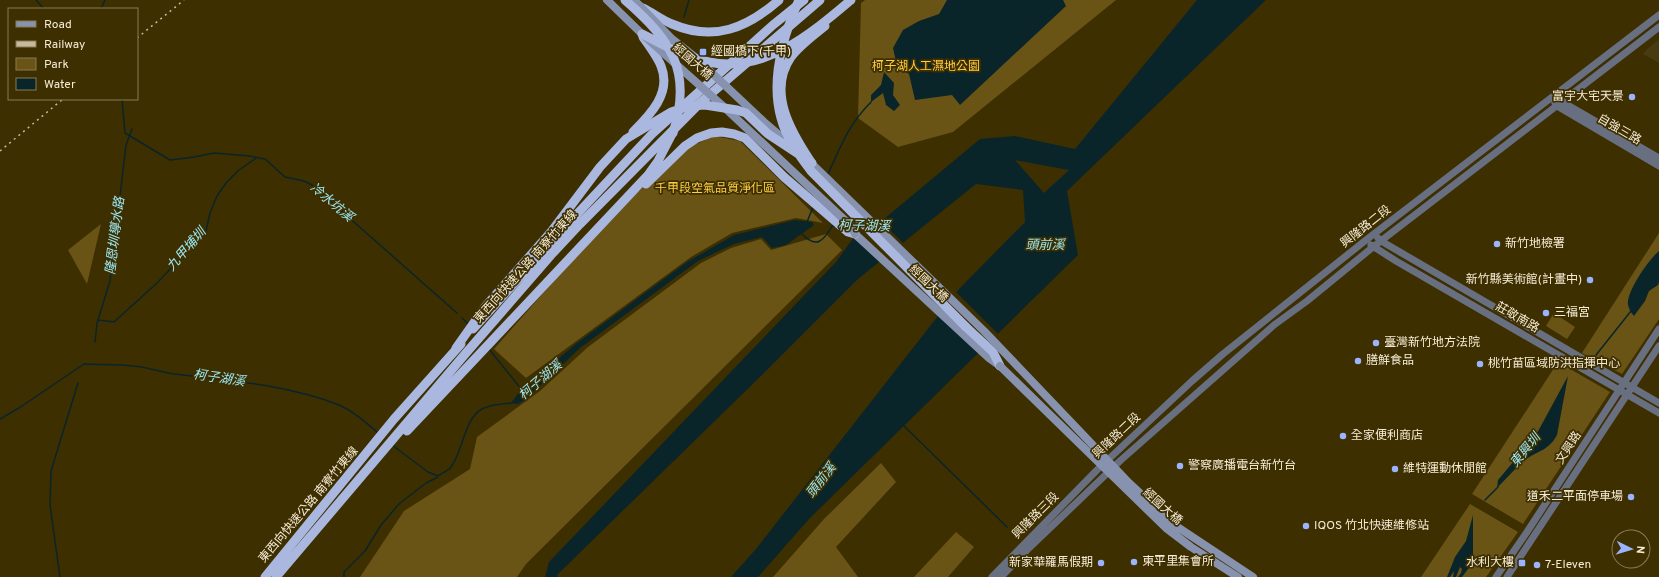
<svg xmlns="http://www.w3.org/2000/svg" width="1659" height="577" font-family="Overpass,'Noto Sans TC',sans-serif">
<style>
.built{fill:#483a11}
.green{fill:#695416}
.water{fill:#0a2529;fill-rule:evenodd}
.pier{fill:#3e2f00}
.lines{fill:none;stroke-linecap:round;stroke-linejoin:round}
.stream{stroke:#0a2529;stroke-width:1.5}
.tertiary{stroke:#686f81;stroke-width:7}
.secondary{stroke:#8792ae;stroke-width:8}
.trunk{stroke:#aab8e0;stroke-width:9}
.rail{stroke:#c5ba9c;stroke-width:1.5;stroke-dasharray:2 4;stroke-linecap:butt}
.secondary-bridge{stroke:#8792ae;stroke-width:8}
.trunk-bridge{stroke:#aab8e0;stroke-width:9}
.poi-dot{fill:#9bb4fd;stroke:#3e2f00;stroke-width:1.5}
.labels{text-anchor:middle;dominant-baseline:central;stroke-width:3.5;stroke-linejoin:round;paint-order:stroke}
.poi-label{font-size:12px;fill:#f6ecd5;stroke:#3e2f00;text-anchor:start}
.street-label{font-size:12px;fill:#f6ecd5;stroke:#3e2f00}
.park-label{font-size:12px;fill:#fecf46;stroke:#3e2f00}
.water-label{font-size:13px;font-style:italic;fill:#9be9f6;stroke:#3e2f00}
</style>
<rect width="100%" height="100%" fill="#3e2f00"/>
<!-- built -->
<path class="built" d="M1659,39V63L1643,54L1647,49Z"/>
<!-- green -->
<path class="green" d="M865,0H1116L953,132L898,147L858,118L861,3Z
M714,136L740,141L823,223L796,218L732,233L691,257L526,378L494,349L605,223L683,150Z
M101,224L87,284L68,250Z
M1659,233V319L1622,374L1582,353Z
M826,234L842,250L526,564L517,577H360L404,511L470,469L477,437L540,391L588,347L701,263L731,248L761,239L771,250Z
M1554,313L1575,327L1567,339L1546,326Z
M1558,362L1610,392L1523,524L1472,494Z
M881,463L896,482L836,547L858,577H773L824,519Z
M1470,504L1518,532L1486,577H1421Z
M956,532L974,547L948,577H914Z"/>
<!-- water -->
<path class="water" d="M947,0H1063L1066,6L960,105L952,95L915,100L909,74L897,66L893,48L903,30L919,21L939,14Z
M1197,0H1266L1067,191L1078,255L809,519L758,577H731L756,549L959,289L1025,222L1023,190L976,184L858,279L767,370L557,575L558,577H545L549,562L836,262L851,241L866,226L884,219L980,139L1015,136L1075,149ZM1015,160L1069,170L1044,193Z
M884,72L894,83L893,95L900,105L894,111L886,105L883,93L871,102V95L881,85Z
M795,220L812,222L814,225L786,245L772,248L762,237L734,244L698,261L580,348L525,400L518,404L511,403L520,391L577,343L687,262L734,235Z
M1659,251V282L1658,285L1649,291L1645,301L1634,316C1631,313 1629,309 1628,305C1626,292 1649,259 1659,251Z
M1568,376L1557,435C1548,452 1535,451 1521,463C1513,471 1505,480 1497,488L1498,480L1536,435Z
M1473,515V558L1471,565L1462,577H1458L1461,573L1462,569L1460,567L1456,577H1453L1454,571L1450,577H1447L1455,557L1466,541Z"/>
<!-- pier -->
<path class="pier" d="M879,219L905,245L882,262L854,236L865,225Z
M955,291L999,335L981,354L937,314Z"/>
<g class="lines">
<!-- stream -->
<path class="stream" d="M36,0L44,9
M101,9L105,0
M684,17L689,0
M122,99L125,133L170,160L194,157L214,153L249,156L265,159L285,177L304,181L312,185L457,313
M828,174C841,146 848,125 871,102
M807,222L813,207
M801,233C816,249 823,242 832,226H835
M462,318L469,325
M98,320L114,322L157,283L206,231L210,213L217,196L226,183L239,170L256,158
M95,342L97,323L110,281L126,145L132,129
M489,349L522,390
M1596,355L1631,311
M0,419L19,408L84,364C100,365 117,364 133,366C147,367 160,372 174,374C227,380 289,385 339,405C353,411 367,423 378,433
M904,426L1007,527
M392,445L428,472L438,476C442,473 448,471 451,467C463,451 464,419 482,409C491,404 502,404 512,403
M1485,500L1498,487
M60,577L50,505L51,471L78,383
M344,577V572L365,551L381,525L399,504L426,483L438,477"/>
<!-- tertiary -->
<path class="tertiary" d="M1559,100L1659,158
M1555,103L1557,106L1659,166
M1378,238L1381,241L1659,403
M1371,245L1396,261L1659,413
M992,577L1097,470L1192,381L1223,354L1366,240L1659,15
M1001,577L1027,550L1121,460L1274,325L1307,301L1373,247L1659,27
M1496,577L1527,532L1659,329
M1507,577L1659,346"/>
<!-- secondary -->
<path class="secondary" d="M634,0L640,6
M855,234L989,358L1000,366"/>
<!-- trunk -->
<path class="trunk" d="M643,8C653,13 662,20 672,24C714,42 747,28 779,0
M633,132C650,115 672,93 661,66C657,56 649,46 643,37
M811,162C791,132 767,92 791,57C800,45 814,35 825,26
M646,184L685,146L697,138L711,133L722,132L734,134L745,138L784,177L848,232L855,234
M966,327L993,352L1000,366
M473,329L564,228L652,134L773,25L804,0
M407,431L648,175L658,161L672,134
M265,577L394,419L461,344
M276,577L466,353L551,255L580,224L700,103L820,0"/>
<!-- rail -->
<path class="rail" d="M137,38L184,0
M0,151L63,99"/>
<!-- secondary-bridge -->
<path class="secondary-bridge" d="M607,0L642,34L724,107L851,226L855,234
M640,6L672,39L696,58L764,122L792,146
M807,159L984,331L1129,483L1173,524L1253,577
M1000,366L1166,528L1191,547L1238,577"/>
<!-- trunk-bridge -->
<path class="trunk-bridge" d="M625,0C671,40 693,71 673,133
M799,0C783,36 770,79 781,118C786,138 799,155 811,171L966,327
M642,34C663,45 685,57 709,62C764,74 812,33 851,0
M456,348L485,307L551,232L600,167L626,139L671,112L690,106L705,105L737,110L746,113L768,134L812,163"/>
</g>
<!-- markers -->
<g class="poi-dot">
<rect x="699" y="48" width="8" height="8" rx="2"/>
<circle cx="1632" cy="97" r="4"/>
<circle cx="1497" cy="244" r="4"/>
<circle cx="1590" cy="280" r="4"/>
<circle cx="1546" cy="313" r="4"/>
<circle cx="1376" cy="343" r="4"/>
<circle cx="1358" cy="361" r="4"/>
<circle cx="1480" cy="364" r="4"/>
<circle cx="1343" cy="436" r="4"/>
<circle cx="1180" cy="466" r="4"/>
<circle cx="1395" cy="469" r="4"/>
<circle cx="1631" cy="497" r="4"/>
<circle cx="1306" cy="526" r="4"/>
<circle cx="1134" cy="562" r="4"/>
<circle cx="1101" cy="563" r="4"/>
<rect x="1518" y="559" width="8" height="8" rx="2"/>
<circle cx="1537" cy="565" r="4"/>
</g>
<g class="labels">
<!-- poi labels -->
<g class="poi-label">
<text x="711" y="52">經國橋下(千甲)</text>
<text x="1624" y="97" text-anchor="end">富宇大宅天景</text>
<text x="1505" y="244">新竹地檢署</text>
<text x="1582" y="280" text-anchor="end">新竹縣美術館(計畫中)</text>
<text x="1554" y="313">三福宮</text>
<text x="1384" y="343">臺灣新竹地方法院</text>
<text x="1366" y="361">膳鮮食品</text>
<text x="1488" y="364">桃竹苗區域防洪指揮中心</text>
<text x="1351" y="436">全家便利商店</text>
<text x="1188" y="466">警察廣播電台新竹台</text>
<text x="1403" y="469">維特運動休閒館</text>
<text x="1623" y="497" text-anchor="end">道禾二平面停車場</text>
<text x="1314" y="526">IQOS 竹北快速維修站</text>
<text x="1142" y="562">東平里集會所</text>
<text x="1093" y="563" text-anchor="end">新家華羅馬假期</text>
<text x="1514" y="563" text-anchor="end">水利大樓</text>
<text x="1545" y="565">7-Eleven</text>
</g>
<!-- street labels -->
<g class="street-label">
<text transform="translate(692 62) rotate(41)">經國大橋</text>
<text transform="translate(1619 130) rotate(30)">自強三路</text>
<text transform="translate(1366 227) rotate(-38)">興隆路二段</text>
<text transform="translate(526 267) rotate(-48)">東西向快速公路 南寮竹東線</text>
<text transform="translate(928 284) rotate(43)">經國大橋</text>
<text transform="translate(1517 318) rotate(30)">莊敬南路</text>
<text transform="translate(1117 436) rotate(-43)">興隆路二段</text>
<text transform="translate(1569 448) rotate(-57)">文興路</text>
<text transform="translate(309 505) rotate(-50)">東西向快速公路 南寮竹東線</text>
<text transform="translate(1162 507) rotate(42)">經國大橋</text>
<text transform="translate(1036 516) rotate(-45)">興隆路三段</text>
</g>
<!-- park labels -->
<g class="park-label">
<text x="926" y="67">柯子湖人工濕地公園</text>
<text x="715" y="189">千甲段空氣品質淨化區</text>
</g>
<!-- water labels -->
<g class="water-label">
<text transform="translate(331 203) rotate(40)">冷水坑溪</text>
<text transform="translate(864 227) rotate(1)">柯子湖溪</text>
<text transform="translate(116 236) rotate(-83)">隆恩圳導水路</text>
<text x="1045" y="246">頭前溪</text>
<text transform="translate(187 250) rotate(-49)">九甲埔圳</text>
<text transform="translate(219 379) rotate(8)">柯子湖溪</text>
<text transform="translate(541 381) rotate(-41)">柯子湖溪</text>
<text transform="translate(1526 451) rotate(-51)">東興圳</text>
<text transform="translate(822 481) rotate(-52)">頭前溪</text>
</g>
</g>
<!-- legend -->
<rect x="8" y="8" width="130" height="92" fill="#3e2f00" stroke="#887b55"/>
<rect x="16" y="21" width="20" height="6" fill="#8792ae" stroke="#887b55"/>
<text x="44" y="28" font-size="12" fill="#f6ecd5">Road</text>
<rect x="16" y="41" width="20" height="6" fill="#c5ba9c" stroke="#887b55"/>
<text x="44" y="48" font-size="12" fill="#f6ecd5">Railway</text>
<rect x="16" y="58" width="20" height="12" fill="#695416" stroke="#887b55"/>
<text x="44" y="68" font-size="12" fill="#f6ecd5">Park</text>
<rect x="16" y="78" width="20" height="12" fill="#0a2529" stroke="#887b55"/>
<text x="44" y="88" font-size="12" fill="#f6ecd5">Water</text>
<!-- north arrow -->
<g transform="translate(1631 549) rotate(95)"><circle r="19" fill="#3e2f00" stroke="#887b55"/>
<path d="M0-3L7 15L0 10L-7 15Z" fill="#9bb4fd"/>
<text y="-6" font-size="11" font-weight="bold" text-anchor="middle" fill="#f6ecd5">N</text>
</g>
</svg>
